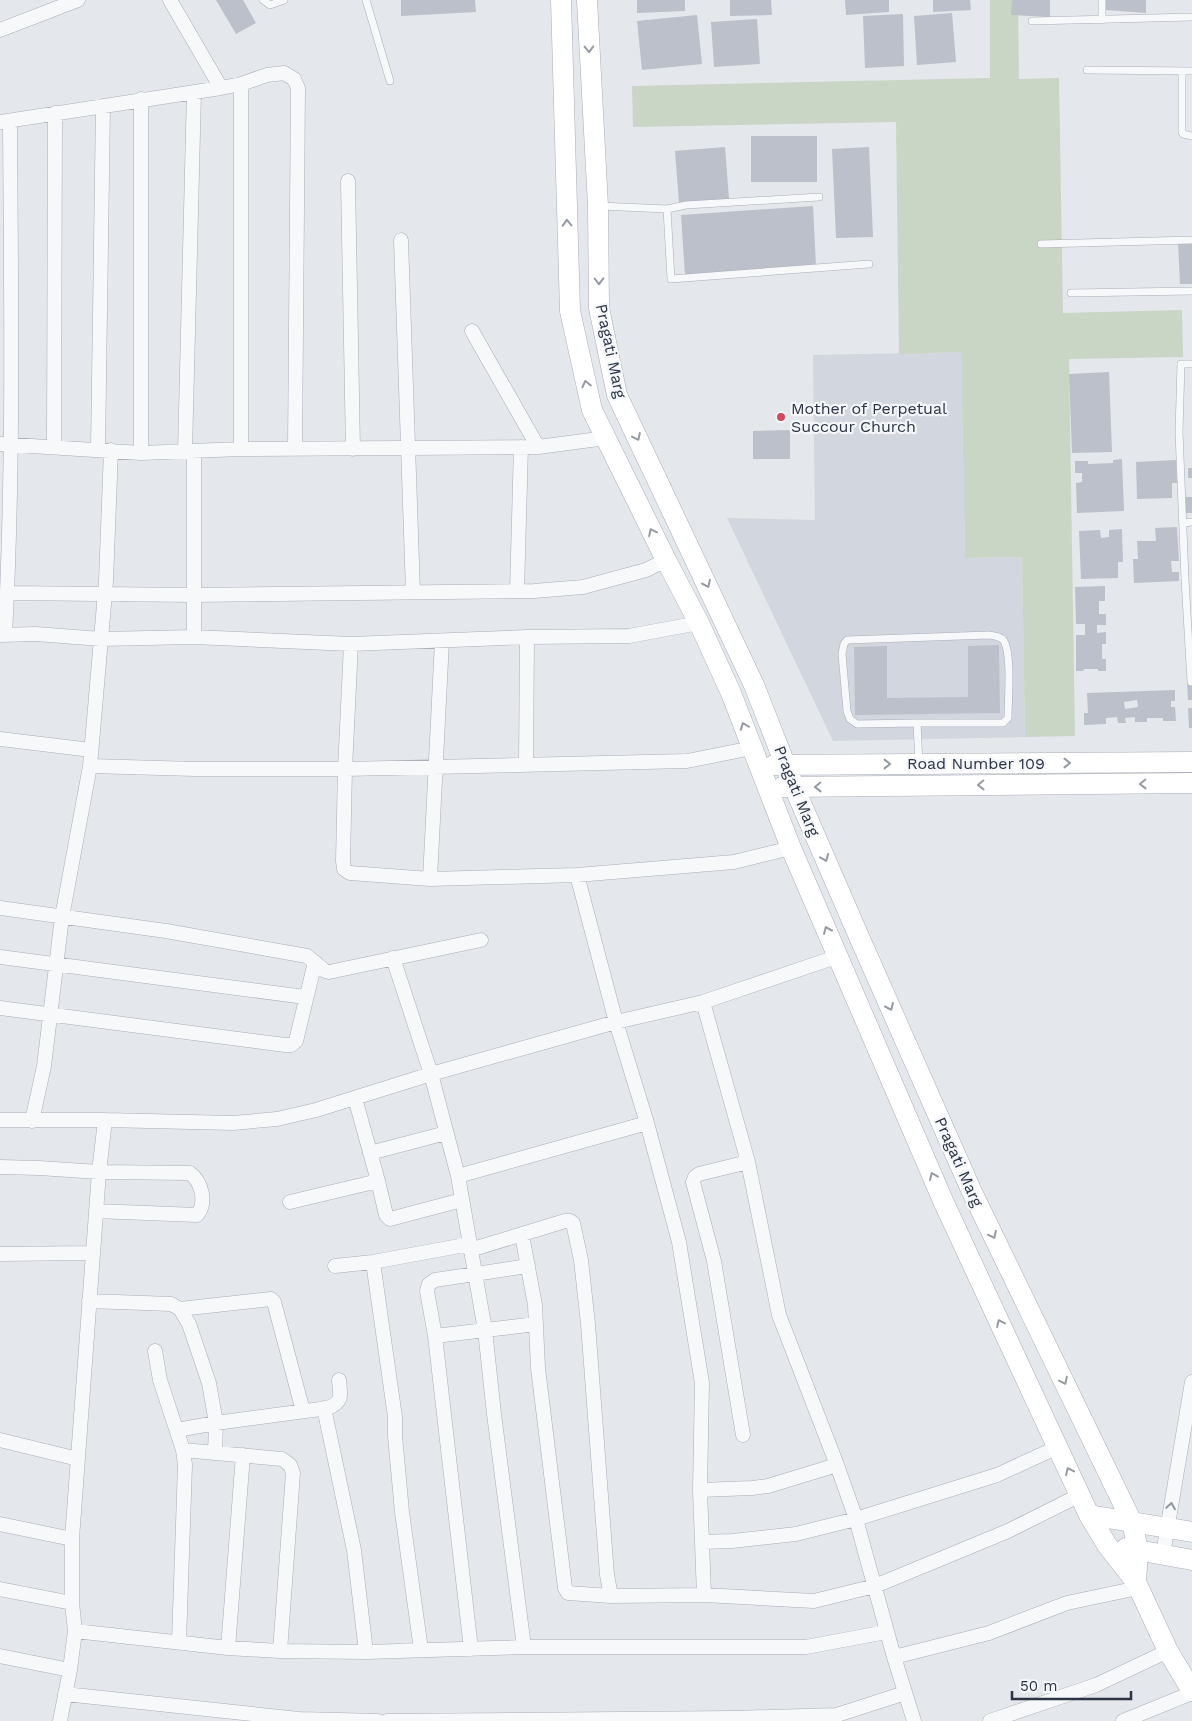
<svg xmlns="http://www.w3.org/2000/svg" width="1192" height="1721" font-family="'Work Sans',sans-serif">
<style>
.built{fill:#d2d6de}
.green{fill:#c9d6c5}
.building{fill:#bbc0ca;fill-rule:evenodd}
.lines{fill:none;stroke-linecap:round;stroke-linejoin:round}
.lane-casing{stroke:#a9aeb7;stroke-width:8}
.street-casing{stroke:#a9aeb7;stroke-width:15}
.secondary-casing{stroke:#a9aeb7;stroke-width:21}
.lane{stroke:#f7f8fa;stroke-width:7}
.street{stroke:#f7f8fa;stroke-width:14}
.secondary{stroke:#fff;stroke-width:20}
.oneway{stroke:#959aa2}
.oneway2{stroke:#9196a0}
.poi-dot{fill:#d1495b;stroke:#f4f6f9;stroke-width:2}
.labels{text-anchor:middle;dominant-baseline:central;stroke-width:4.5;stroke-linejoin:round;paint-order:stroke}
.street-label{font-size:16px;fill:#2b3445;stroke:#f4f6f9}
.poi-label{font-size:16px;fill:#2b3445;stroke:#f4f6f9;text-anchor:start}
</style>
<rect width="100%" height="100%" fill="#e4e7ec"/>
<!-- built -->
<path class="built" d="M961,352L965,558L1022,557L1025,737L833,741L727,518L815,520L813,355Z"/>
<!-- green -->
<path class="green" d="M990,0H1018L1019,79L1059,78L1063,313L1182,310L1183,357L1069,359L1075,736L1025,737L1022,557L965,558L961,352L899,354L896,122L633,127L632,86L990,78Z"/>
<!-- building -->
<path class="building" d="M216,0H243L256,23L236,34Z
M401,0H475L476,12L401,16Z
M637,0H685V11L637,13Z
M730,0H771L772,15L730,16Z
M845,0H889V12L846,15Z
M933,0H970L971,10L933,12Z
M1012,0H1050V17L1011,15Z
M1106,0H1146V13L1106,10Z
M952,13L956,62L917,65L914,16Z
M903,14L904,66L865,68L863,16Z
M697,15L702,64L642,70L637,21Z
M757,19L760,64L714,67L711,22Z
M751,136H817V182H751Z
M725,147L729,199L679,203L675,151Z
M869,147L873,237L836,238L832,149Z
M813,206L816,266L685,275L681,215Z
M1192,242V284H1180L1178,243Z
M1109,372L1112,452L1072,453L1069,374Z
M790,430V459H753V431Z
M1122,459L1124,511L1077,513L1076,483L1082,482V473H1075V461H1088V464L1113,463V460Z
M1176,460L1177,483H1172V498L1137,499L1136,462Z
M1188,468H1192V478H1188Z
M1185,497H1192V513H1185Z
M1177,527L1179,561H1171L1172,572H1179V581L1134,583L1133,559H1138L1137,541H1156L1155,528Z
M1122,529L1123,562H1118V578L1081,579L1079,531L1100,530L1101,538L1109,537V530Z
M1105,586V601H1099V614H1106V625H1097V633L1106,632V644H1102V659H1106V671H1098V669H1084L1083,671H1076V635H1085V624H1076L1075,587Z
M999,645L1000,713L855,715L854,647L887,646V698L968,697V646Z
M1187,683H1192V700H1188Z
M1175,690V701H1171V707H1175L1176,721H1163V718H1147V722H1135V717L1125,718L1126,723H1118L1117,717L1106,718V724L1084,725V713H1088L1087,693ZM1137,700L1138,707L1125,709L1124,702Z
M1188,708H1192V728H1189Z"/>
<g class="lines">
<defs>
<path id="lane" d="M263,0L270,5L284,0
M366,0L390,81
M1102,20V0
M1032,21L1192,17
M1087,70L1192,71
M1182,72V132L1183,134L1192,136
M599,206L667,209L671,279L869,264
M667,209L686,205L819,197
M1041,244L1192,240
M1071,293L1192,291
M1183,523L1192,522
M1191,682L1185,579L1179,432L1181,364H1192
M917,723H1003L1008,718C1008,701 1012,655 1004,641C1000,636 995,636 989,635L847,640L844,644L842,654L847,711L850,719L857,724L917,723L919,763"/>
<path id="street" d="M170,0L221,88
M0,30L78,0
M141,99V453
M0,122L221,88L241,84L267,75L284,73L294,79L298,88L295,449
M348,181L353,449
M401,240L413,592
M472,331L538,447
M0,444L141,453L241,449L538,447L606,438
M54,447L55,113
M241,449V84
M98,450L103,106
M185,451L194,92
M517,591L521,447
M8,593L194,595L534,591L583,587L646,570L666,560
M0,635L36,634L101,639L194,637L351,644L527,637L629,636L699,623
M5,635C14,463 11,292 10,121
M194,637V451
M351,644L345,769L343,861L344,869L350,873L430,879L577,875L734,862L791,848
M0,739L91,750
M526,765L527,637
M90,766L195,769H345L687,761L752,748
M577,875L616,1022L647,1123L679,1242L702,1383L700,1490L704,1595
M430,879L442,641
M0,908L166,931L307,956L325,971L329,972L481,940
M0,957L305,997
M393,958L431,1074L458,1176L485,1330L494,1414L524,1647
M703,1002L748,1162L779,1315L837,1465L856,1519L894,1657L914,1721
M0,1008L285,1045H291L296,1041L315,962
M0,1120H105L233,1123L277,1119L316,1110L431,1074L616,1022L703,1002L839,956
M32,1121L44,1066L62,917L90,766L106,581L111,450
M370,1153L446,1133
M0,1167L39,1168L99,1172L190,1173C202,1182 207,1203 197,1215L96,1211
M458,1176L647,1123
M378,1181L386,1215L390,1219L462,1200
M290,1202L378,1181L355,1098
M522,1235L535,1305L538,1368L565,1588L568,1593L611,1596L704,1595L814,1601L875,1586L1008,1531L1080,1495
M470,1250L565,1221H570L573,1223L581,1260L588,1324L607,1575L611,1596
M0,1254L93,1253
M373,1262L395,1417V1436L402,1512L421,1650
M335,1266L373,1262L470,1244
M89,1301L171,1304L180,1309L189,1324L209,1383L216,1423L215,1453
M180,1309L271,1299L274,1302L303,1411
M435,1336L536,1324
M155,1351L160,1380L183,1450L185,1465L179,1642
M324,1408L354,1550L366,1652
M177,1430L216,1423L328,1408C344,1401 340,1395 339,1380
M743,1435L714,1261L693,1182L695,1177L699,1174L748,1162
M0,1440L78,1459
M183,1450L282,1459L290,1465L293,1473L280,1651
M700,1490L752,1488L768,1486L837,1465
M0,1524L72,1539
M702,1542L732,1541L796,1534L856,1519L997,1475L1058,1447
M1163,1554L1192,1382
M0,1589L72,1603
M75,1631L72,1603V1539L99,1172L105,1120
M228,1648L243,1455
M471,1649L435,1336L427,1291L429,1284L435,1280L528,1266
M0,1656L70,1670
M894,1657L989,1633L1067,1603L1138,1588
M65,1694L299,1719L378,1721
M60,1721L70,1670L75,1631L228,1648L280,1651L366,1652L524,1647H806L886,1632
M387,1721L732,1718L837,1715L905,1693
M990,1721L1096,1685L1168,1651
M1123,1721L1192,1693"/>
<path id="secondary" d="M561,0L570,311L592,410L666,560L699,623L731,693L791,848L944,1203L1089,1515L1107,1545L1136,1582L1168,1651L1192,1691
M587,0L598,206L599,308L617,395L754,685L794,787L860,939L972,1192L1132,1522L1138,1550L1136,1582
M774,765L1192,762
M782,787L1192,783
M1089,1515L1192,1532
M1126,1548L1192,1560"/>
</defs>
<!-- lane casing -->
<use href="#lane" class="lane-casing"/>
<!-- street casing -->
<use href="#street" class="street-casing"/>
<!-- secondary casing -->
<use href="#secondary" class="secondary-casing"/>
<!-- lane -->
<use href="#lane" class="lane"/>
<!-- street -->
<use href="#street" class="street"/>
<!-- secondary -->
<use href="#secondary" class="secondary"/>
</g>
<!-- one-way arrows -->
<defs><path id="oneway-chevron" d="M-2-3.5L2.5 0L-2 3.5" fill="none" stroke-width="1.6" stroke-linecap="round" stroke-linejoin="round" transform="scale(1.25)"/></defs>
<g class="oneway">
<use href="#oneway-chevron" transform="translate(589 49) rotate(88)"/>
<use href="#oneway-chevron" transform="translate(567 223) rotate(-92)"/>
<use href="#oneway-chevron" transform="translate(599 281) rotate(89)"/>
<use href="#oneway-chevron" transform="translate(586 384) rotate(-103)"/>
<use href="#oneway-chevron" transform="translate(637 437) rotate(65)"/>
<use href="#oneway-chevron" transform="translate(652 532) rotate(-116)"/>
<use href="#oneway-chevron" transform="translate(707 584) rotate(65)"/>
<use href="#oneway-chevron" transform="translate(744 726) rotate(-111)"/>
<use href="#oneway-chevron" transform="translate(1067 763)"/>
<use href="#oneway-chevron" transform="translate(887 764)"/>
<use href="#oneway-chevron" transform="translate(1143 784) rotate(179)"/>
<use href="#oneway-chevron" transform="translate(981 785) rotate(179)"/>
<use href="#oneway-chevron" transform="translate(818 787) rotate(179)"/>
<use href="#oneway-chevron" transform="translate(825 858) rotate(67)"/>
<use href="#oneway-chevron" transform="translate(827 930) rotate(-114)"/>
<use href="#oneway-chevron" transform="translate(890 1007) rotate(66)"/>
<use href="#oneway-chevron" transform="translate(933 1176) rotate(-113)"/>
<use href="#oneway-chevron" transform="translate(993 1235) rotate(64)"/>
<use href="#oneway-chevron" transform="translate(1000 1323) rotate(-115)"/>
<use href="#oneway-chevron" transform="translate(1064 1381) rotate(64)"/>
<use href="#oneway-chevron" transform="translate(1069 1471) rotate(-115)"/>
</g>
<use class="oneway2" href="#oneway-chevron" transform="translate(1171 1506) rotate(-81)"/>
<!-- markers -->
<circle class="poi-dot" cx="781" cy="417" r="5"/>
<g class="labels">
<!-- street labels -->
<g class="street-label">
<text transform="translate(611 351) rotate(78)">Pragati Marg</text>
<text x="976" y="763">Road Number 109</text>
<text transform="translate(797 791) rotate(68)">Pragati Marg</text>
<text transform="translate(959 1162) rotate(66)">Pragati Marg</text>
</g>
<!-- poi labels -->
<g class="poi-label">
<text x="791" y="408">Mother of Perpetual<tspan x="791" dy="18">Succour Church</tspan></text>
</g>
</g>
<!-- scale -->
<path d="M1012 1691v8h119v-8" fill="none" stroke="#2b3445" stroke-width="2.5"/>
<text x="1020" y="1691" font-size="15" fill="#2b3445" stroke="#f4f6f9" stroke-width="4" paint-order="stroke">50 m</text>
</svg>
